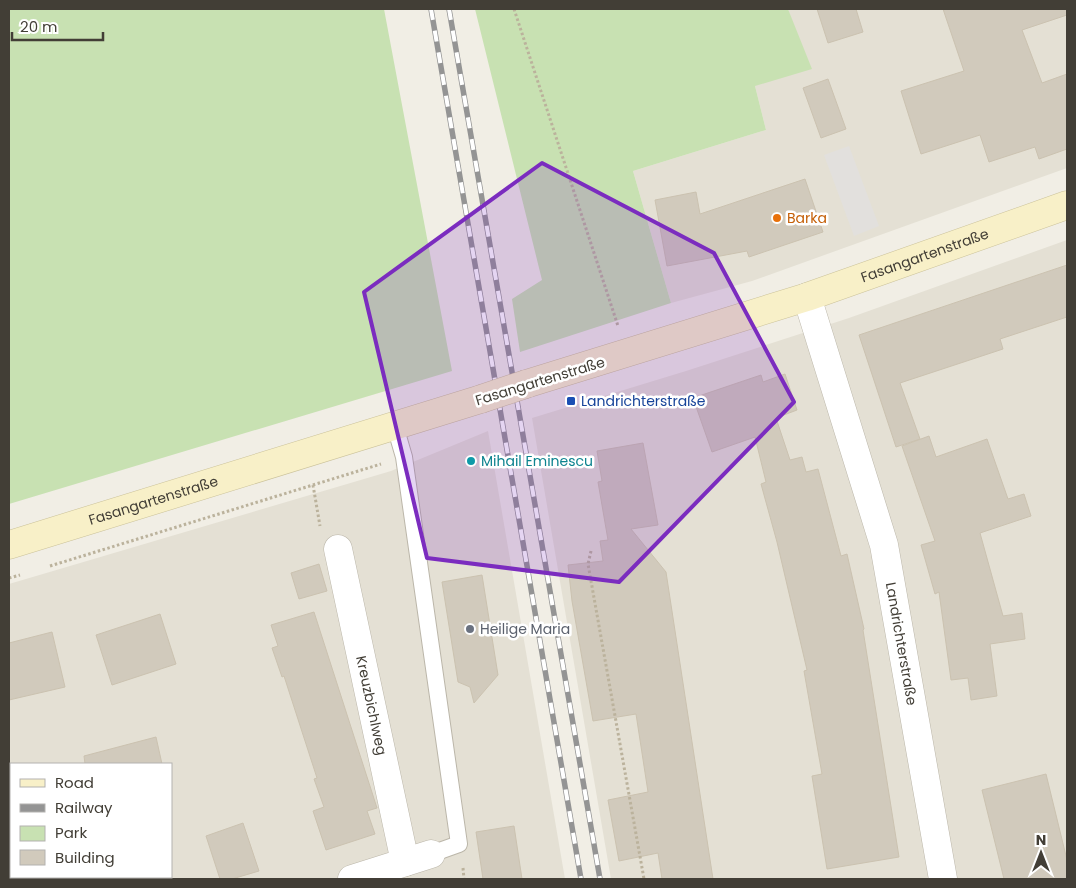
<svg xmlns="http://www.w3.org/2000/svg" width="1076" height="888" font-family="Poppins,sans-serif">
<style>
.residential{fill:#e4e0d4;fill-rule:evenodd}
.green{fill:#c8e1b2}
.parking{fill:#e2e0dd}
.building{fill:#d1cabc;stroke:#cbc2b0}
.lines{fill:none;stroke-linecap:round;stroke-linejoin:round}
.lane-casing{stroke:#bbb6a9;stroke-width:18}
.street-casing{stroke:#bbb6a9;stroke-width:29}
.secondary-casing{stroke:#cbc29a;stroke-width:29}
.path{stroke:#bbb29c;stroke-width:3;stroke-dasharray:2.5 2.5;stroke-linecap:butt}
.lane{stroke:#fff;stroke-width:16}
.street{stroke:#fff;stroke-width:28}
.secondary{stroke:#f8f0c8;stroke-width:28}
.rail-casing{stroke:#949494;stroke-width:5.5}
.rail{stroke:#fff;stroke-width:4;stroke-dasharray:11;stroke-linecap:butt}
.secondary-bridge-casing{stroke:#cbc29a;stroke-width:29;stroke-linecap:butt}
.secondary-bridge{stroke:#f8f0c8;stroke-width:28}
.marked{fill:#7b2cbf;fill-opacity:0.2;stroke:#7b2cbf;stroke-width:4;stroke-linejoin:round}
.food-dot{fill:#e8710a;stroke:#fff;stroke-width:2}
.transit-dot{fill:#1a4fb4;stroke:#fff;stroke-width:2}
.culture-dot{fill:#0f9aa8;stroke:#fff;stroke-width:2}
.worship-dot{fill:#6b7280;stroke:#fff;stroke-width:2}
.labels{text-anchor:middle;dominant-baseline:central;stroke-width:5;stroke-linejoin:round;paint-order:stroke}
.food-label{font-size:14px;fill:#c56008;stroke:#fff;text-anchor:start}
.street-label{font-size:14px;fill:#423e36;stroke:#fff}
.transit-label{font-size:14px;fill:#164399;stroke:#fff;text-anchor:start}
.culture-label{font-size:14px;fill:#0d838f;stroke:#fff;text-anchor:start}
.worship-label{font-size:14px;fill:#5b616d;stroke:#fff;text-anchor:start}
</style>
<rect width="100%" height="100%" fill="#f1eee5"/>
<!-- residential -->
<path class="residential" d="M788,9H1067V168L752,281L671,303L633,171L766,130L755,86L790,16Z
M1067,240V879H611L532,418L686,371L849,318Z
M488,431L565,879H9V584L391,471ZM11,764H171V877H11Z"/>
<!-- green -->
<path class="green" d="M9,9H384L452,371L9,504Z
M475,9H788L812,69L755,86L766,130L633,171L671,303L520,352L512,299L542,280Z"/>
<!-- parking -->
<path class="parking" d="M849,146L879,226L854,236L824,155Z"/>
<!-- building -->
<path class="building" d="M817,9H856L863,32L828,43Z
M943,9H1067V15L1022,30L1042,83L1067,74V149L1039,159L1035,147L989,162L980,135L921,154L901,91L964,71Z
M828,79L846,129L821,138L803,88Z
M805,179L823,232L749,257L747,251L667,266L655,200L696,192L700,214Z
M1067,265V317L1000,339L1003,349L900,383L920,439L896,447L859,335Z
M785,374L797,410L776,418L790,460L802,457L806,472L818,469L841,556L847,554L864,629L863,630L899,857L827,869L812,776L822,774L804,671L807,670L777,542L761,484L766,482L755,437L712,452L693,398L761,375L763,382Z
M929,436L936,457L987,439L1008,499L1024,494L1031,516L980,533L1003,616L1022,613L1025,639L990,644L997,696L971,700L968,678L951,680L939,592L935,594L921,545L935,541L902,446Z
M643,443L658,525L631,529L666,572L713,879H662L658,853L619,861L608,800L648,792L636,714L593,721L572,601L568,565L603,561L600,541L608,540L598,482L602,481L597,451Z
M319,564L327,591L299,599L291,573Z
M482,575L498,675L474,703L470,687L458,682L442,582Z
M314,612L377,808L367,811L375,834L326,850L313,811L324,807L314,779L317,778L284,676L282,677L272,648L278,646L271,625Z
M160,614L176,664L112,685L96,635Z
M52,632L65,687L9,700V643Z
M156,737L162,764H85L84,756Z
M1046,774L1067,860V879H1004L982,790Z
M243,823L259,871L232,879H220L206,836Z
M514,826L522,879H483L476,832Z"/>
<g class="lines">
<defs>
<path id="lane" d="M395,426L404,457L459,844L431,854"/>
<g id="street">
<path id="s1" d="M807,297L884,545L943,879"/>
<path id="s2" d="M338,549L405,862"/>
<path d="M352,879L431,854"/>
</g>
<g id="secondary">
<path id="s3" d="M526,384L807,297L1067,205"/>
<path id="s4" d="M9,545L481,399"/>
</g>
</defs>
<!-- lane casing -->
<use href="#lane" class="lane-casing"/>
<!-- street casing -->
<use href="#street" class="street-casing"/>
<!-- secondary casing -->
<use href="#secondary" class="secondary-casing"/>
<!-- path -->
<path class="path" d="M514,9L618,326
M313,485L320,526
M591,551L588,564L644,879
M50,566L381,464
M9,578L20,575
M463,868L464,879"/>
<!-- lane -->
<use href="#lane" class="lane"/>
<!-- street -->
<use href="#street" class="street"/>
<!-- secondary -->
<use href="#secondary" class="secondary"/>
<defs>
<path id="rail" d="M431,9L581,879
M449,9L600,879"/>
</defs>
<!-- rail casing -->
<use href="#rail" class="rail-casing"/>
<!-- rail -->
<use href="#rail" class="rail"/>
<defs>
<path id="secondary-bridge" d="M481,399L526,384"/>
</defs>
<!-- secondary-bridge casing -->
<use href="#secondary-bridge" class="secondary-bridge-casing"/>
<!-- secondary-bridge -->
<use href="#secondary-bridge" class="secondary-bridge"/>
</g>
<!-- marked area -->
<path class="marked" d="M542,163L714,253L794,402L619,582L427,558L364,292Z"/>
<!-- markers -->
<circle class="food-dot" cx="777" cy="218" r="5"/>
<rect class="transit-dot" x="566" y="396" width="10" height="10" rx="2.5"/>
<circle class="culture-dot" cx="471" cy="461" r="5"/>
<circle class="worship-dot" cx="470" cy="629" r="5"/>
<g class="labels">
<!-- food labels -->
<g class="food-label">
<text x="787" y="218">Barka</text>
</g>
<!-- street labels -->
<g class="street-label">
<text stroke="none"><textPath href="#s3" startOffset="419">Fasangartenstraße</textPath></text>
<text transform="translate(540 381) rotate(-17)">Fasangartenstraße</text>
<text stroke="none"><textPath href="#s4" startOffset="151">Fasangartenstraße</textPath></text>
<text stroke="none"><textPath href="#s1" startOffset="360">Landrichterstraße</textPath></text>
<text stroke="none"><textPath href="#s2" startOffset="160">Kreuzbichlweg</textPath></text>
</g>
<!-- transit labels -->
<g class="transit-label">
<text x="581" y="401">Landrichterstraße</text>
</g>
<!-- culture labels -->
<g class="culture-label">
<text x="481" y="461">Mihail Eminescu</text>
</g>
<!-- worship labels -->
<g class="worship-label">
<text x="480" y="629">Heilige Maria</text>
</g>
</g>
<!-- border -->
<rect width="1076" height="888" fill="none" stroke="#423e36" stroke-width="20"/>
<!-- legend -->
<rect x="10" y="763" width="162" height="115" fill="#ffffff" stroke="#b3b2af"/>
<rect x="20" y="779" width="25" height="8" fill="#f8f0c8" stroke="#b3b2af"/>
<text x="55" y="788" font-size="15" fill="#423e36">Road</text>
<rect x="20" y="804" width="25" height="8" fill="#949494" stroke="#b3b2af"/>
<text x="55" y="813" font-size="15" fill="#423e36">Railway</text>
<rect x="20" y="826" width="25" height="15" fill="#c8e1b2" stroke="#b3b2af"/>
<text x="55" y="838" font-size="15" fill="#423e36">Park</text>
<rect x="20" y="850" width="25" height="15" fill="#d1cabc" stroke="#b3b2af"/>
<text x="55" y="863" font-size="15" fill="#423e36">Building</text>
<!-- north arrow -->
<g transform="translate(1041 853)" stroke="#ffffff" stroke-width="4" paint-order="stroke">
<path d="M0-4L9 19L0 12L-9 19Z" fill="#423e36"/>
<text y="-8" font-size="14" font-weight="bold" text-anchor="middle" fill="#423e36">N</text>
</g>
<!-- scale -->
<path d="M12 32v8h91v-8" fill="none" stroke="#423e36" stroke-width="2.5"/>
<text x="20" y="32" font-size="15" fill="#423e36" stroke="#ffffff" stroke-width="4" paint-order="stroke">20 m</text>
</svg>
